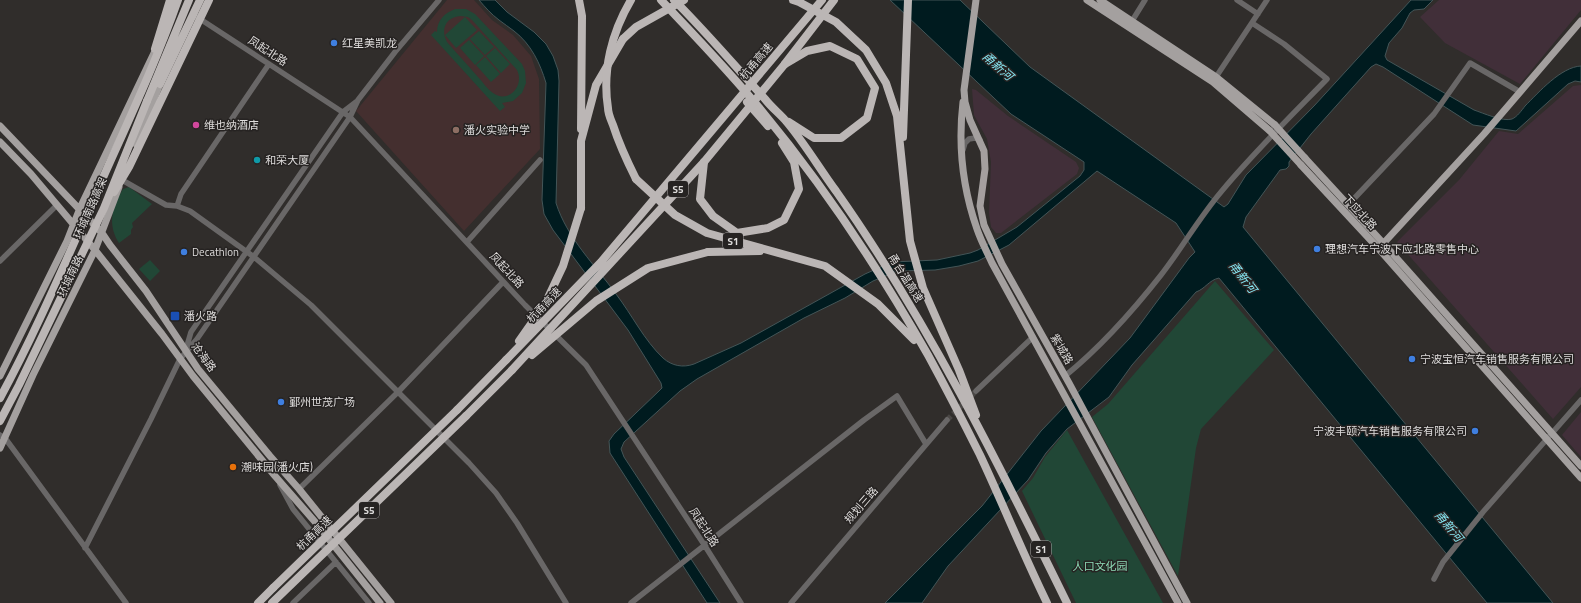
<svg xmlns="http://www.w3.org/2000/svg" width="1581" height="603" font-family="'Titillium Web','Noto Sans SC',sans-serif">
<style>
.industrial{fill:#412f39}
.education{fill:#442f2f}
.green{fill:#214736;fill-rule:evenodd}
.water{fill:#001b1f;stroke:#435557}
.lines{fill:none;stroke-linecap:round;stroke-linejoin:round}
.minor-tunnel{stroke:#4a4745;stroke-width:5.5;stroke-dasharray:5.5 3;stroke-linecap:butt}
.minor{stroke:#696767;stroke-width:5.5}
.major{stroke:#a4a09f;stroke-width:7}
.highway{stroke:#bbb6b5;stroke-width:8}
.major-bridge{stroke:#a4a09f;stroke-width:7}
.highway-bridge{stroke:#bbb6b5;stroke-width:8}
.shop-dot{fill:#3f7fe0;stroke:#262322;stroke-width:1.5}
.hotel-dot{fill:#d1479c;stroke:#262322;stroke-width:1.5}
.education-dot{fill:#8d6e63;stroke:#262322;stroke-width:1.5}
.culture-dot{fill:#0f9aa8;stroke:#262322;stroke-width:1.5}
.transit-dot{fill:#1a4fb4;stroke:#262322;stroke-width:1.5}
.food-dot{fill:#e8710a;stroke:#262322;stroke-width:1.5}
.labels{text-anchor:middle;dominant-baseline:central;stroke-width:3;stroke-linejoin:round;paint-order:stroke}
.shield{fill:#262322;stroke:#a7a4a4;stroke-width:1}
.shield-label{font-size:10px;font-weight:bold;fill:#dedcdb}
.poi-label{font-size:11px;fill:#dedcdb;stroke:#262322;text-anchor:start}
.street-label{font-size:11px;fill:#dedcdb;stroke:#262322}
.park-label{font-size:11px;fill:#8dd9b5;stroke:#262322}
.water-label{font-size:12px;font-style:italic;fill:#85e5f1;stroke:#262322}
</style>
<rect width="100%" height="100%" fill="#302d2b"/>
<!-- industrial -->
<path class="industrial" d="M1439,0H1581V10L1520,84L1445,43L1420,17Z
M1581,85V387L1553,419L1397,242L1459,180L1499,131L1518,134L1573,86Z
M972,89L976,90L1008,116L1076,162L1079,168L1077,174L1001,233H996L991,227L989,213L991,162L987,139L974,115Z
M1581,412V457L1562,435Z"/>
<!-- education -->
<path class="education" d="M447,0H474L492,20L513,35L531,56L539,79L540,149L464,231L356,111Z"/>
<!-- green -->
<path class="green" d="M455,9H466L475,14L522,64L525,71L526,83L522,93L513,101L502,103L505,107L500,111L431,35L435,31L437,32C437,20 445,13 455,9ZM461,16L468,17L472,20L517,70C525,86 508,104 493,93C487,89 483,82 478,77C468,65 457,54 447,42C440,29 446,17 461,16Z
M465,17L477,30L456,48L445,35Z
M479,31L494,47L485,55L470,39Z
M469,40L484,56L475,65L460,48Z
M495,48L510,64L501,73L486,56Z
M485,57L500,74L491,82L476,65Z
M129,187L152,204L132,223L133,227L131,230V234L119,243C107,224 112,207 123,189Z
M150,260L160,271L150,281L139,269Z
M1215,281L1274,350L1201,429L1196,448L1178,576L1092,417L1108,404Z
M1067,430L1163,603H1076L1022,491L1033,478L1045,457Z"/>
<!-- water -->
<path class="water" d="M479,0H495L507,12L534,32L546,44L553,56L558,70L559,81L556,203C567,238 595,265 616,294C632,315 644,340 663,358C672,366 683,368 694,364L741,343L865,274L892,262L937,260L970,253L978,250L1017,227L1080,176L1084,170V162L1011,114L890,0H960L1030,67L1224,207L1228,204L1246,175L1314,106L1411,0H1433L1424,9L1414,10L1410,13L1402,28L1389,43L1385,56L1387,60L1474,110C1483,113 1503,122 1512,119C1517,117 1522,110 1525,106C1539,92 1561,67 1581,66V82L1575,81L1568,84L1516,131L1473,125L1383,67L1376,64L1371,67L1311,134L1289,162V166L1286,169L1280,170L1246,217L1243,227L1553,603H1487L1219,278C1209,280 1205,289 1196,292L1132,365L1109,397L1067,429L1046,453L1028,480L948,566L922,603H885L982,506L1041,431L1130,338L1189,258L1195,252L1176,223L1097,171L1009,245L978,261L959,266L935,270L897,271L873,281L845,298L804,318L697,379L680,391L624,442L621,449L624,457L720,603H707L610,453L609,441L614,434L659,391L662,388L661,383L628,330L553,230L544,214L542,200L546,83C540,63 531,44 514,31C509,27 504,24 499,20C491,14 485,7 479,0Z"/>
<g class="lines">
<!-- minor-tunnel -->
<path class="minor-tunnel" d="M947,420L976,391"/>
<!-- minor -->
<path class="minor" d="M1237,0L1258,14
M197,17L350,117L525,305L586,365L705,546L741,603
M1132,21L1145,0
M1214,80L1267,0
M963,150L965,143L969,139L975,138L980,140
M122,180L166,205L177,206L190,211L254,257L311,305L469,463L496,493L517,523L566,603
M1348,205L1434,114L1470,63L1520,92
M177,206L181,194L269,64
M467,242L540,160
M0,261L57,205
M186,349L191,332L343,112L356,102
M1065,376C1102,346 1132,312 1161,275C1182,248 1199,218 1221,192C1254,152 1291,116 1327,79L1284,44L1252,23
M976,391L1033,337
M0,435L5,438L126,603
M280,485L293,509L369,603
M299,489L398,392L503,282
M85,548L151,419L180,359L197,339L350,117L358,100L395,52L439,0
M1434,579L1443,562L1483,512L1581,400
M293,603L336,562
M631,603L864,420L897,396L926,444
M791,603L947,420"/>
<!-- major -->
<path class="major" d="M976,0L964,90L965,102L970,120L984,151L985,169L980,206L984,225L1002,264L1069,383L1187,603
M1087,0L1213,82L1270,131
M1100,0L1216,77L1275,125
M963,102C958,144 963,189 977,229C981,241 987,252 992,263L1178,603
M0,126L102,233L110,245L146,291L198,369L270,456L299,489L391,603
M0,142L31,174L95,250L162,334L193,376L275,476L316,523L380,603
M136,144L162,79
M1305,158L1384,244L1581,466
M1301,165L1378,248L1581,478
M1381,246L1484,134L1581,21
M0,376L67,241L80,208L155,51
M0,448L33,375L95,250L119,187"/>
<!-- highway -->
<path class="highway" d="M579,0L582,16L581,129
M661,0C695,36 730,72 761,110C824,186 879,269 928,355C946,388 963,421 980,455C1003,504 1023,554 1047,603
M674,0C706,32 735,66 765,99C771,107 779,113 785,120C804,142 819,168 836,191C927,320 998,462 1067,603
M793,0L799,2L836,22L866,50L886,83L897,116L910,241L923,288L959,370L976,415
M785,64L807,51L830,46L857,59L875,88L867,118L841,138H814L789,122
M160,84L200,0
M147,101L189,0
M747,102L768,126
M903,137L908,0
M704,162L700,199L713,216L737,233L768,228L784,220L799,189L794,162L782,143
M636,179L675,215L707,233L825,266L878,304L914,340
M581,208V141L596,85L623,39
M708,252L760,251
M457,410L506,360
M466,416L512,370
M258,603L273,588"/>
<!-- major-bridge -->
<path class="major-bridge" d="M1275,125L1305,158
M1270,131L1301,165"/>
<!-- highway-bridge -->
<path class="highway-bridge" d="M631,0C612,32 602,70 608,108C608,114 611,120 613,125C619,144 627,161 636,179
M623,39L636,27L684,0
M155,49L170,0
M114,192L129,167L209,0
M519,341L545,304L563,266L581,208
M532,355L596,301L648,268L708,252
M506,360L601,262L822,0
M512,370L704,162L784,65L834,0
M0,398C35,334 64,265 94,198C123,132 154,68 178,0
M0,421L19,385L104,208L147,101
M273,588L457,410
M272,603L466,416"/>
</g>
<!-- markers -->
<g class="shop-dot">
<circle cx="334" cy="43" r="4"/>
<circle cx="1317" cy="249" r="4"/>
<circle cx="184" cy="252" r="4"/>
<circle cx="1412" cy="359" r="4"/>
<circle cx="281" cy="402" r="4"/>
<circle cx="1475" cy="431" r="4"/>
</g>
<circle class="hotel-dot" cx="196" cy="125" r="4"/>
<circle class="education-dot" cx="456" cy="130" r="4"/>
<circle class="culture-dot" cx="257" cy="160" r="4"/>
<rect class="transit-dot" x="170" y="311" width="10" height="10" rx="2"/>
<circle class="food-dot" cx="233" cy="467" r="4"/>
<g class="labels">
<!-- shield labels -->
<g class="shield">
<rect x="668" y="181" width="20" height="16" rx="3"/>
<rect x="723" y="233" width="20" height="16" rx="3"/>
<rect x="359" y="502" width="20" height="16" rx="3"/>
<rect x="1031" y="541" width="20" height="16" rx="3"/>
</g>
<g class="shield-label">
<text x="678" y="189">S5</text>
<text x="733" y="241">S1</text>
<text x="369" y="510">S5</text>
<text x="1041" y="549">S1</text>
</g>
<!-- poi labels -->
<g class="poi-label">
<text x="342" y="43">红星美凯龙</text>
<text x="204" y="125">维也纳酒店</text>
<text x="464" y="130">潘火实验中学</text>
<text x="265" y="160">和荣大厦</text>
<text x="1325" y="249">理想汽车宁波下应北路零售中心</text>
<text x="192" y="252">Decathlon</text>
<text x="184" y="316">潘火路</text>
<text x="1420" y="359">宁波宝恒汽车销售服务有限公司</text>
<text x="289" y="402">鄞州世茂广场</text>
<text x="1467" y="431" text-anchor="end">宁波丰颐汽车销售服务有限公司</text>
<text x="241" y="467">潮味园(潘火店)</text>
</g>
<!-- street labels -->
<g class="street-label">
<text transform="translate(268 51) rotate(33)">凤起北路</text>
<text transform="translate(756 61) rotate(-50)">杭甬高速</text>
<text transform="translate(90 208) rotate(-66)">环城南路高架</text>
<text transform="translate(1360 212) rotate(47)">下应北路</text>
<text transform="translate(507 270) rotate(47)">凤起北路</text>
<text transform="translate(70 276) rotate(-64)">环城南路</text>
<text transform="translate(906 278) rotate(58)">甬台温高速</text>
<text transform="translate(544 305) rotate(-46)">杭甬高速</text>
<text transform="translate(1062 349) rotate(60)">紫城路</text>
<text transform="translate(204 357) rotate(54)">沧海路</text>
<text transform="translate(861 505) rotate(-49)">规划三路</text>
<text transform="translate(704 527) rotate(57)">凤起北路</text>
<text transform="translate(314 533) rotate(-44)">杭甬高速</text>
</g>
<!-- park labels -->
<g class="park-label">
<text x="1100" y="566">人口文化园</text>
</g>
<!-- water labels -->
<g class="water-label">
<text transform="translate(998 66) rotate(41)">甬新河</text>
<text transform="translate(1243 277) rotate(52)">甬新河</text>
<text transform="translate(1449 526) rotate(50)">甬新河</text>
</g>
</g>
</svg>
